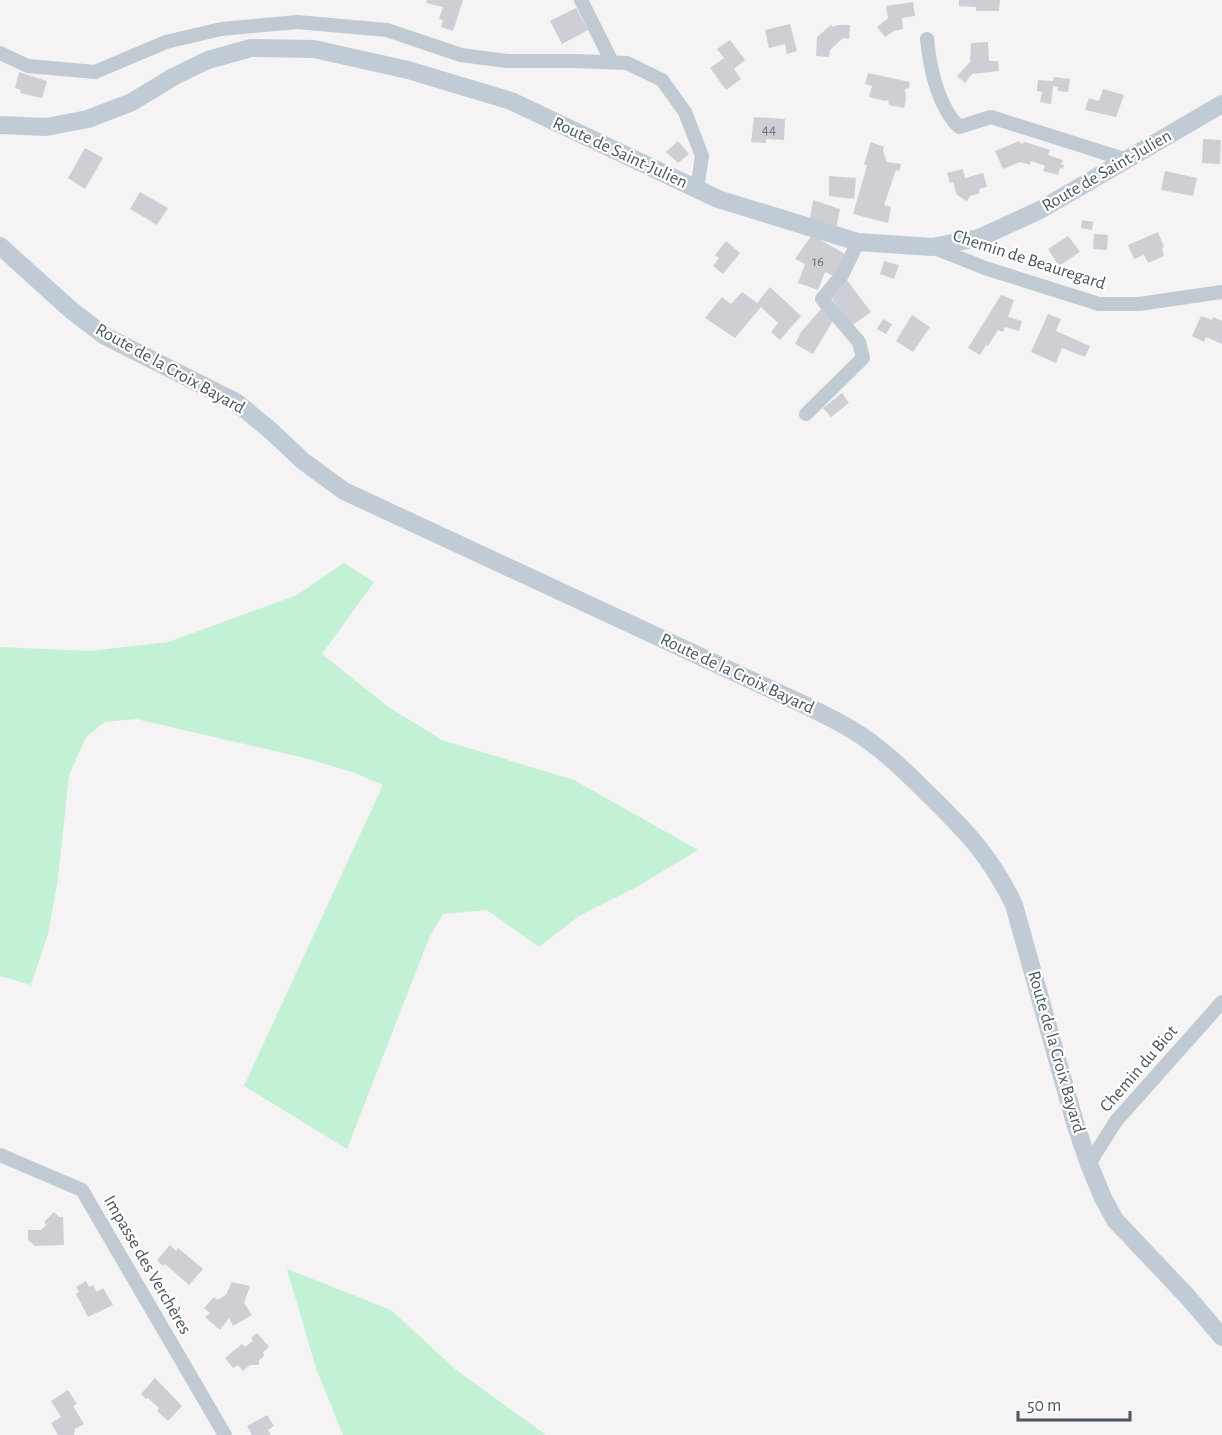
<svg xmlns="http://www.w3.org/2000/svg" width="1222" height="1435" font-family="'Alegreya Sans',sans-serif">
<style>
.green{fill:#c3f1d5}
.building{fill:#cdcfd5}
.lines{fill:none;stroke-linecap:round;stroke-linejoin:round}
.minor{stroke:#c1cad2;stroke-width:14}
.secondary{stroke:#c1cbd6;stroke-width:18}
.labels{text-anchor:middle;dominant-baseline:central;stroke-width:4.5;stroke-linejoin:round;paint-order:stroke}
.number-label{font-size:15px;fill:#6b747e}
.street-label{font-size:18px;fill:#4a5661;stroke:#fff}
</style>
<rect width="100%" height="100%" fill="#f5f3f3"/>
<!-- green -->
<path class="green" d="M344,563L374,582L322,654L387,706L442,740L574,780L698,850L635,888L579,916L539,947L487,910L443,914L429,938L347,1149L244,1086L383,785L355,773L305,758L136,719L105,722L86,737L69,775L58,879L48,934L31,985L0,976V647L90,651L168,642L297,595Z
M287,1269L391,1310L455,1369L546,1435H343L316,1368Z"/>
<!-- building -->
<path class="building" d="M427,0H463L453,31L441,27L443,20L439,19L443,7L426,3Z
M959,0H1000L999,11H976V7L959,6Z
M913,2L915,16L902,18L903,29L894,31L885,37L877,27L888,18L886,6Z
M576,8L588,30L562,44L550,21Z
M790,24L797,51L787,54L785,44L769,48L765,30Z
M831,25L833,27L837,25H850L849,39L843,38L830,50L829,57L816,56L817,37Z
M730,40L745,60L734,69L741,79L726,90L710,68L724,58L717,49Z
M988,42L989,61H998L999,71L972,74L965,83L957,76L970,62L971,43Z
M19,72L47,81L42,98L20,93L21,90L15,88Z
M868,73L910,82L909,88L905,89L906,99L904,108L889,105L888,100L885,101L869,97L872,86L865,84Z
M1054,77L1070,79L1068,92L1058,91V87L1053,86L1051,104L1040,102L1042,92L1037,91L1038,80L1053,81Z
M1103,89L1124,95L1116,117L1085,110L1089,98L1099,101Z
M754,117L785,119L784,140L766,139V143L751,142Z
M1203,139L1221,140L1220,164L1202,163Z
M678,141L689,154L678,163L666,152Z
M1019,141L1021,144L1025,142L1050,150L1048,155L1063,160L1061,165H1064L1063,169L1060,168L1058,175L1043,171L1045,166L1031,161L1030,165L1020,162L1003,169L995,151Z
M871,142L884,147L883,151L887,162L901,164L899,171L896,170L884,205L891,207L888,223L853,214L867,166L864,164Z
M85,148L103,158L85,189L68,178Z
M963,169L965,178L983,173L987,187L979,189L980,193L970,196L967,201L957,195L953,182L950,183L947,173Z
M1165,171L1197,178L1193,196L1161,190Z
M829,176L856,178L854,199L829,196Z
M140,192L168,208L157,225L130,209Z
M813,200L840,209L836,228L810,219Z
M1082,220L1093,222L1092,230L1081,228Z
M1158,232L1164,247L1162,248L1164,256L1148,263L1144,255L1134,259L1128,245Z
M1094,234L1108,235L1107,250L1093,249Z
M812,235L845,254L834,276L825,272L818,290L798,283L805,264L795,259Z
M1068,236L1080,252L1059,266L1048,249Z
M726,241L740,253L723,274L713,266L719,258L715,255Z
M884,261L899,265L894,279L880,274Z
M846,279L871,312L851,326L831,297Z
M770,287L801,316L780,340L771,332L778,323L761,307L735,338L705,318L722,297L731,304L742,292L757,303Z
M1001,295L1014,300L1008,317L1022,321L1019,331L1005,327L1003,332L998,330L988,346L986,345L980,355L968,348Z
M821,309L834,319L813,354L795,344L801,332Z
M1048,314L1061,319L1056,331L1090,346L1085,357L1062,348L1056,363L1031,352Z
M912,315L930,327L913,352L896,341Z
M1201,316L1212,320L1213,317L1222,321V344L1206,337L1204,342L1192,336Z
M883,319L892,324L886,334L877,329Z
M842,393L849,403L831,417L823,408Z
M54,1212L59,1217H63L64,1245L35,1246L28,1240V1230H41L46,1225L44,1222Z
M170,1245L176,1251L178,1248L203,1269L189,1285L165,1264L163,1266L157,1260Z
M86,1281L89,1287L93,1285L97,1292L103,1288L113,1305L88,1317L76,1294L79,1292L76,1287Z
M232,1282L250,1286L244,1303L252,1315L233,1326L229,1318L220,1330L205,1317L210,1313L204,1308L214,1297L217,1300L226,1295Z
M257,1333L269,1347L263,1352L264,1356L259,1360V1365H250L243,1371L238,1365L233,1368L225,1358L242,1344L245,1347L253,1341L251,1338Z
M155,1378L182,1406L168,1421L157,1411L159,1408L148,1398L146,1399L141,1394Z
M68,1390L77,1404L73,1406L84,1424L75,1429L74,1435H58L51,1423L61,1417L51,1401Z
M267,1415L274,1426L268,1430L271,1435H252L247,1426Z"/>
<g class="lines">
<!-- minor -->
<path class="minor" d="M581,0L612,62
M927,39C930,69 937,105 959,127L991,117L1127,160
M0,53L28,66L95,72L166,42L221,29L297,22L387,30L461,55L507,61H575L627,63L662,80L685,112L702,156L697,189
M932,247L985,268L1099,304H1139L1222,292
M806,414L863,358L859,342L822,299L842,275L858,242
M0,1155L82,1190L225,1435
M1089,1164L1116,1121L1222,1002"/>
<!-- secondary -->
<path class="secondary" d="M0,125L46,127L88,119L132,102L173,77L208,60L251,48L314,49L408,70L511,101L718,199L858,242L932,247L979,238L1040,210L1222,104
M0,246L71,310L105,336L236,402L270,430L303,461L344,491L809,707C824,715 840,722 854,731C880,747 902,768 924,790C963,828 990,854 1014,905L1075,1123L1089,1164L1103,1198L1115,1220L1186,1295L1222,1337"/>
</g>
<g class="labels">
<!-- number labels -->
<g class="number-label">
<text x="769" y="129">44</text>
<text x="818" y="261">16</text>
</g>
<!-- street labels -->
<g class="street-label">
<text transform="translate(620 153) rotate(25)">Route de Saint-Julien</text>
<text transform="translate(1107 171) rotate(-30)">Route de Saint-Julien</text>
<text transform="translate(1029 260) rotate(18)">Chemin de Beauregard</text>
<text transform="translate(170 369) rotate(29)">Route de la Croix Bayard</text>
<text transform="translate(737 674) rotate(25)">Route de la Croix Bayard</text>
<text transform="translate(1056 1052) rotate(74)">Route de la Croix Bayard</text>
<text transform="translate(1139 1069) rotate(-49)">Chemin du Biot</text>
<text transform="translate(147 1265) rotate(60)">Impasse des Verchères</text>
</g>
</g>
<!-- scale -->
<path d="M1018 1411v9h112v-9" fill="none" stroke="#4a5661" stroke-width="3"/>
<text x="1027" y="1411" font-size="18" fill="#4a5661" stroke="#ffffff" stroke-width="4.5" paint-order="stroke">50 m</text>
</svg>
